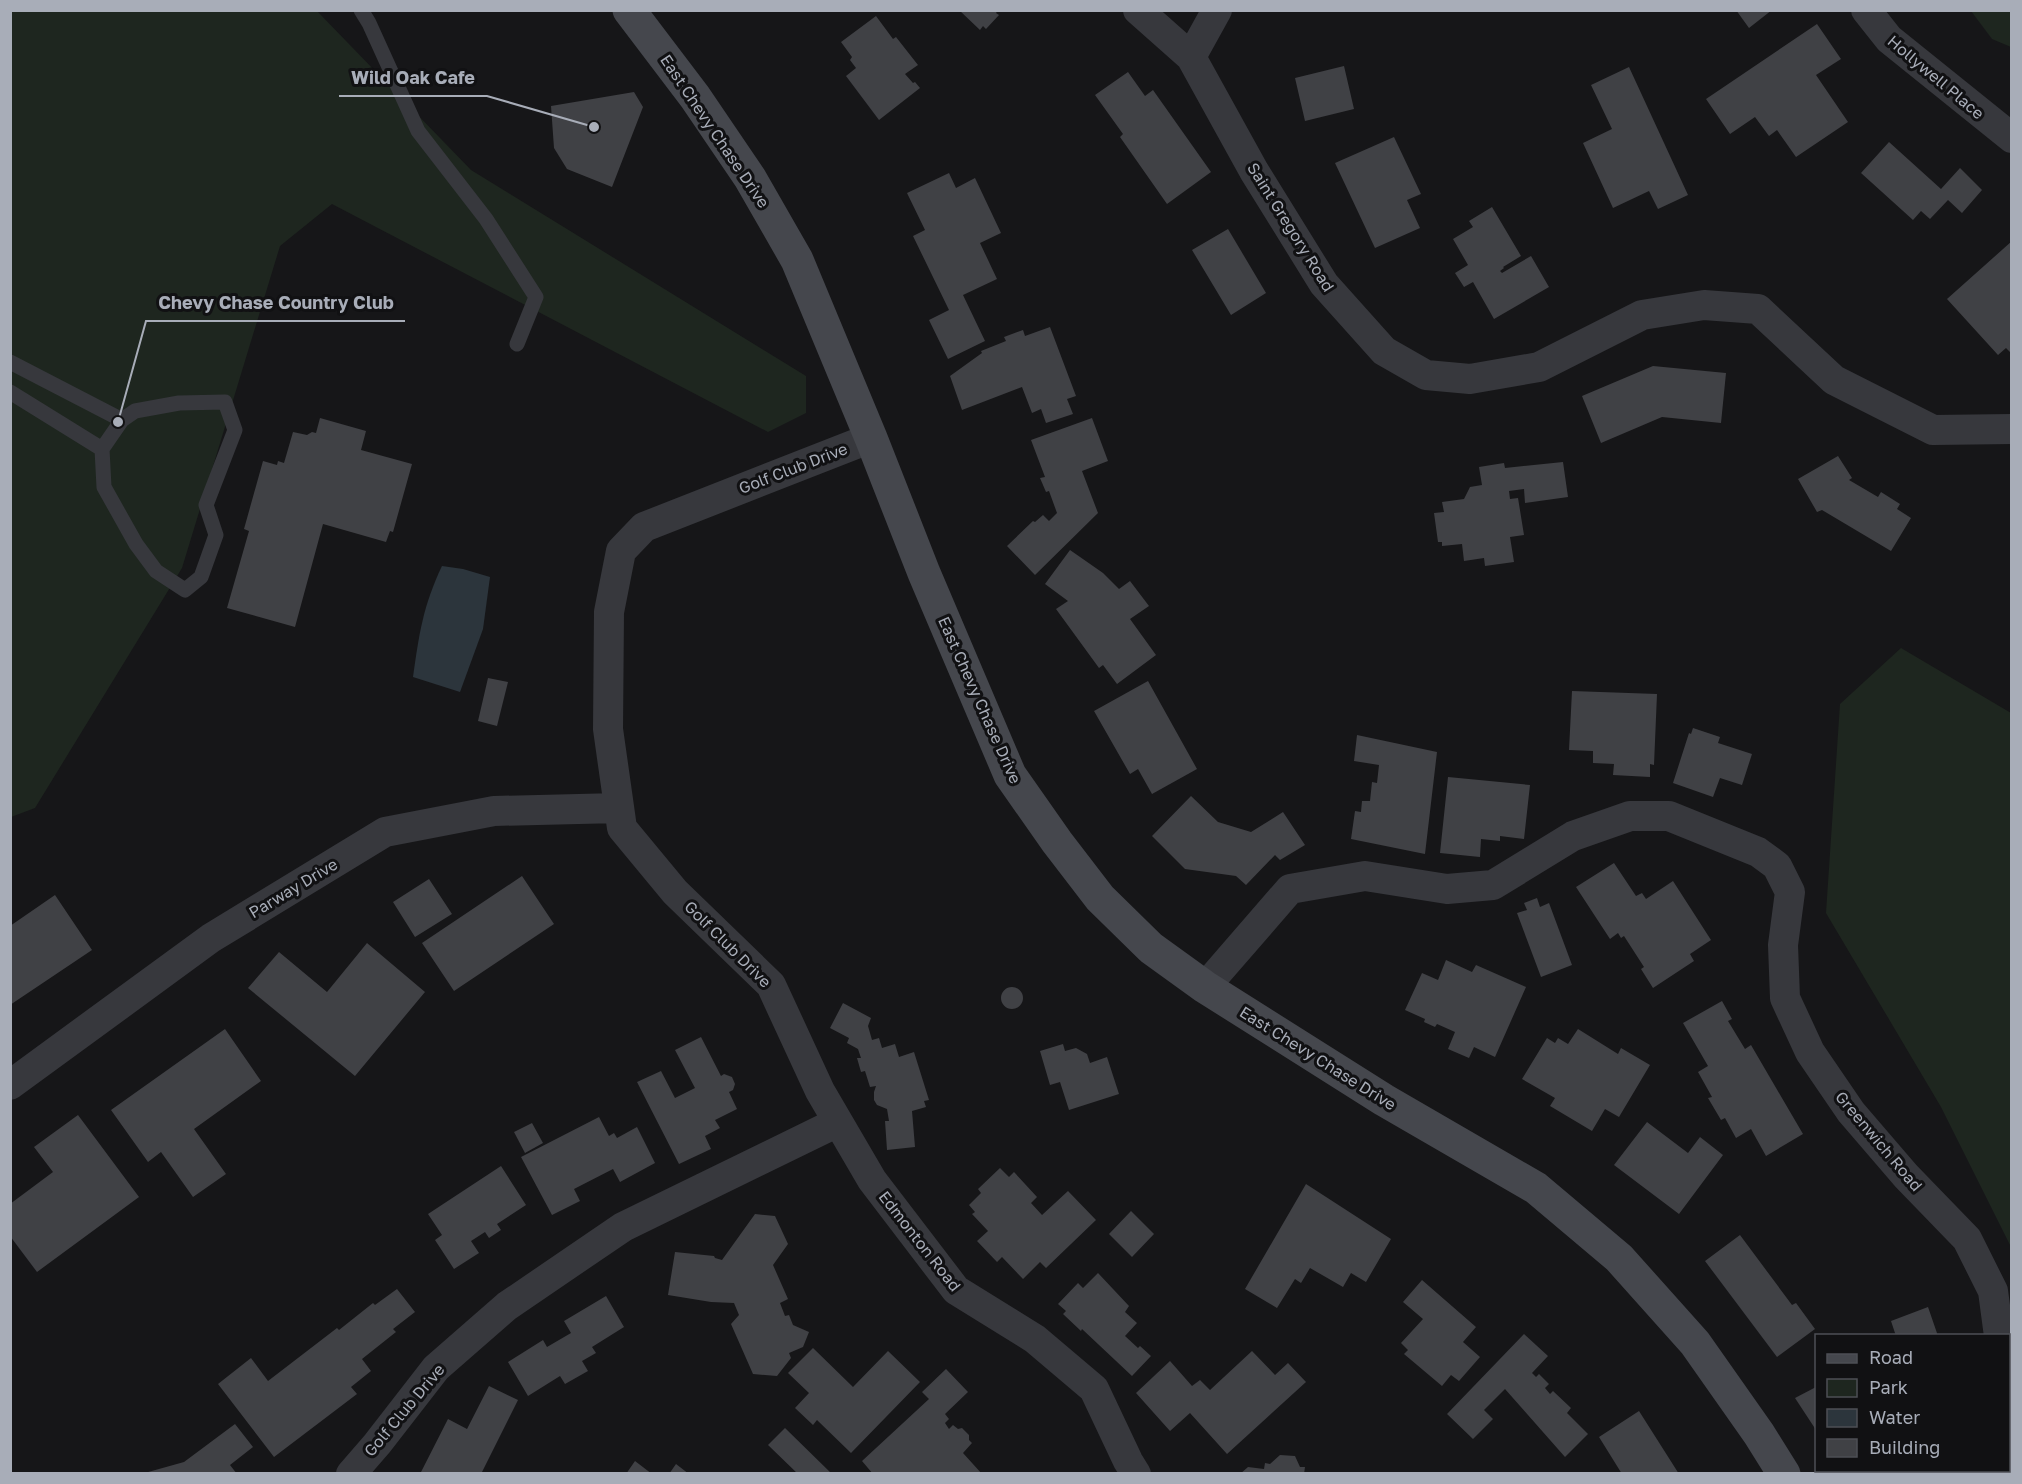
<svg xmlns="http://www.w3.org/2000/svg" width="2022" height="1484" font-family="'Golos Text',sans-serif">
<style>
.green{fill:#1e261f}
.water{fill:#2c353c}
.building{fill:#404145}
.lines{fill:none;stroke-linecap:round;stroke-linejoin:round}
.service{stroke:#37383d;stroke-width:15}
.minor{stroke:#37383d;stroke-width:30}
.secondary{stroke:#45474d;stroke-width:33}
.labels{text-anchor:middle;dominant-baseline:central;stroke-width:6;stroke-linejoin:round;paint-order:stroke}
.street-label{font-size:16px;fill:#a8adb8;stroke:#111113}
.leader{fill:none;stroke:#a8adb8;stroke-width:2}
.callout-dot{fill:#a8adb8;stroke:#111113;stroke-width:2}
.callout-label{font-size:18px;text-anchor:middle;font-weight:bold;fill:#a8adb8;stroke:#111113;stroke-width:6;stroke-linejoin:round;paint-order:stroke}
</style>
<rect width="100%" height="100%" fill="#161618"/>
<!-- green -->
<path class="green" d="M11,11H317L471,170L806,376V413L768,432L332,204L280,246L182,568L35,808L11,817Z
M1971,11H2011V47L1992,39Z
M1901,648L2011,713V1247L1941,1107L1826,913L1840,704Z"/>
<!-- water -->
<path class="water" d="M442,566L463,569L490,577L483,629L460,692L413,677C419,634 423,606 442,566Z"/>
<!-- building -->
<path class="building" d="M959,10H998L996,13L999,15L986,29L983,26L980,30Z
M1736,10H1772L1749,28Z
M876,16L893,39L896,37L918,65L905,74L913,83L915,82L920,88L879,120L846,76L856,68L850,60L852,57L841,42Z
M1817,24L1841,59L1816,75L1848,122L1796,157L1777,130L1769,136L1755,117L1730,134L1706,99Z
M1344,66L1354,109L1305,121L1295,78Z
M1629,67L1688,195L1658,209L1649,191L1613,208L1583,143L1612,129L1591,85Z
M1128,72L1145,96L1153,90L1211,172L1167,204L1120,137L1123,134L1095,95Z
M634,92L643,107L612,187L567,169L554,148L551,106Z
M1394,137L1421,194L1407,200L1420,228L1375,248L1335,163Z
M1889,142L1941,189L1960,168L1982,190L1962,213L1948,200L1930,219L1921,211L1913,220L1861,173Z
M949,173L956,188L975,178L1001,233L980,243L997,279L963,295L985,341L948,359L929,320L949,310L913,236L925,230L907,193Z
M1492,207L1521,256L1503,267L1504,268L1500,271L1502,273L1531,256L1549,287L1494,319L1473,282L1464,287L1455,273L1468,265L1453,239L1473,227L1469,221Z
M1228,229L1266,293L1231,315L1192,250Z
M2012,241V354L2006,348L1998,355L1947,299Z
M1050,327L1076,396L1067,399L1073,414L1046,423L1041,409L1032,413L1022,387L962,410L950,376L982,353L981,351L1006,341L1004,337L1023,330L1025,336Z
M1653,366L1726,373L1721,423L1662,417L1601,443L1582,396Z
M320,418L366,431L361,450L412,464L393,532L390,531L386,542L323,524L295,627L227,608L249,531L244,529L263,461L277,465L278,461L284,463L293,432L307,435L312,432L316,433Z
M1092,418L1108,461L1082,471L1098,513L1035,575L1007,546L1033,521L1035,522L1043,515L1049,521L1057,513L1049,491L1046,492L1040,478L1045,477L1031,440Z
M1838,456L1852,478L1849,480L1878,497L1881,492L1900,504L1897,509L1911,518L1891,551L1822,510L1817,512L1798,479Z
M1563,462L1568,497L1525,503L1524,489L1509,491L1510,499L1518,498L1524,535L1510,537L1514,562L1485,566L1484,558L1464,561L1462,544L1442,546V542H1438L1434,513L1444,512L1442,502L1464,499L1470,487L1482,485L1479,467L1504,463L1505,468Z
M1070,550L1103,573L1119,589L1130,581L1149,606L1130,619L1156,655L1117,684L1103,665L1099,668L1056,609L1068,601L1045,584Z
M488,678L508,682L497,726L478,721Z
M1148,681L1197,769L1152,794L1138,769L1130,774L1094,711Z
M1572,691L1657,694L1654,765L1650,764V777L1613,775L1614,764L1593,763V751L1569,750Z
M1693,728L1720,737L1718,743L1752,754L1742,785L1720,778L1713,797L1673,783L1689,733L1691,734Z
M1357,735L1437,752L1425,854L1351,839L1355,811L1361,812L1362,801H1370L1372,782L1377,783L1379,765L1354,761Z
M1448,777L1530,785L1524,839L1500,836V841L1481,839L1480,857L1440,853Z
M1191,796L1218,822L1251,832L1283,812L1305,845L1280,860L1275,855L1246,885L1236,876L1185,869L1152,836Z
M1614,863L1636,896L1642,893L1646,899L1673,881L1711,940L1690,954L1694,961L1653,988L1641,969L1644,967L1624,936L1621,938L1618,933L1610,939L1576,887Z
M522,876L554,924L454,991L422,943Z
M429,879L452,914L415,937L393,902Z
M55,895L92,950L10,1005V926Z
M1537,898L1540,907L1549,903L1572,965L1541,977L1517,913L1527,910L1524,903Z
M367,943L425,992L355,1076L248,988L279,952L327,992Z
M1446,960L1472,972L1476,965L1526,987L1495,1057L1474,1047L1469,1058L1448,1049L1455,1032L1437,1024L1435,1027L1424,1022L1425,1019L1405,1010L1422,973L1438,980Z
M1001 998a11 11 0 1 1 22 0a11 11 0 1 1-22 0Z
M1722,1001L1732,1019L1728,1021L1745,1049L1751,1045L1803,1134L1766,1156L1751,1129L1736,1138L1725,1118L1721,1120L1708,1098L1712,1097L1698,1072L1708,1066L1683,1023Z
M843,1003L871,1018L868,1026L872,1040L879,1038L882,1048L895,1044L899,1057L914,1052L929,1100L924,1101L926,1107L912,1111L915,1147L887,1150L885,1121H889L887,1109L877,1105L874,1100V1092L876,1086L870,1087L865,1071L861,1072L857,1058H861L858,1049L847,1043L849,1038L830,1028Z
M225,1029L261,1081L194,1129L226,1174L193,1197L161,1152L148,1162L111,1110Z
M1578,1029L1618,1054L1621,1048L1650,1065L1619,1117L1605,1109L1592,1131L1550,1106L1555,1098L1522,1079L1547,1038L1555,1043L1558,1038L1568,1044Z
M701,1037L721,1076L724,1074L732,1077L735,1084L733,1090L729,1092L737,1109L715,1120L720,1128L705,1136L711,1149L679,1164L637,1082L661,1071L675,1098L695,1088L675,1050Z
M1063,1044L1065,1051L1076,1048L1087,1054L1090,1063L1107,1057L1119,1094L1069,1110L1060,1082L1050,1085L1040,1051Z
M78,1115L139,1197L37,1272L10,1236V1204L53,1172L34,1147Z
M599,1117L609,1136L614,1133L617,1138L637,1127L655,1163L620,1182L613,1169L574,1189L580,1201L552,1215L521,1157Z
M1647,1122L1688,1153L1700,1137L1723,1155L1679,1214L1614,1165Z
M532,1123L543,1143L525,1153L514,1132Z
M501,1166L526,1205L497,1224L501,1230L489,1238L485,1232L471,1241L479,1253L454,1269L435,1240L442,1235L428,1214Z
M1000,1168L1009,1177L1014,1172L1037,1197L1031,1203L1042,1215L1068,1191L1096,1220L1046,1268L1040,1262L1023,1279L1002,1257L997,1262L977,1241L988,1231L972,1214L975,1212L969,1205L981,1193L978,1189Z
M1306,1184L1391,1239L1366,1282L1351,1273L1343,1287L1310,1268L1301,1283L1295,1279L1277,1308L1245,1289Z
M1131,1211L1154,1234L1132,1257L1109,1234Z
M755,1214L775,1216L788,1244L773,1265L788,1299L780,1303L785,1316L789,1315L793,1325L809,1332L803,1347L789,1353L791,1358L777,1376L753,1374L731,1324L739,1315L734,1303L711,1302L668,1295L675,1252L714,1256L715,1258L722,1260Z
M1740,1235L1792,1305L1796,1303L1815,1329L1777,1357L1705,1261Z
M1098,1273L1129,1306L1125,1312L1137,1323L1125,1336L1138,1348L1140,1346L1151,1356L1132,1376L1082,1329L1081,1331L1063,1314L1066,1311L1058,1304L1078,1283L1083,1288Z
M1422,1280L1476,1327L1463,1342L1480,1357L1459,1381L1451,1375L1442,1386L1404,1354L1408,1350L1401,1343L1423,1319L1403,1302Z
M397,1289L415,1312L393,1329L396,1332L362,1359L371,1371L351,1387L357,1394L274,1457L218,1384L251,1358L268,1381L337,1328L339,1330L373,1303L375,1305Z
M606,1296L624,1327L592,1347L596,1353L582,1361L588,1371L565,1384L560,1376L528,1396L508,1362L543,1340L547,1347L571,1333L564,1321Z
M1928,1307L1938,1336H1896L1891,1321Z
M1524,1334L1548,1356L1532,1373L1536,1377L1539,1374L1549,1384L1545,1388L1550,1394L1553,1391L1571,1408L1567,1413L1588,1434L1565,1457L1505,1389L1484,1410L1493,1419L1473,1439L1447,1414Z
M813,1348L853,1387L888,1351L920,1382L851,1453L817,1420L813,1425L795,1408L809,1393L788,1373Z
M1252,1351L1275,1375L1288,1363L1306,1382L1227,1454L1190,1413L1170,1431L1136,1393L1170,1361L1192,1386L1200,1380L1210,1390Z
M946,1369L968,1392L945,1414L949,1419L945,1423L949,1429L953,1425L958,1429L962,1428L969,1435V1440L972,1443L963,1453L982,1474H873L862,1461L929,1399L922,1392Z
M489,1386L518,1400L481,1474H420L448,1419L467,1429Z
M1816,1387V1430L1795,1398Z
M1639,1411L1679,1474H1622L1599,1437Z
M235,1424L253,1447L230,1465L237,1474H141L184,1462Z
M785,1428L832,1474H798L768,1445Z
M1280,1455L1295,1456L1300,1467H1305L1304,1474H1240L1248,1467L1264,1469L1265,1463L1270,1464Z
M635,1461L652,1474H626Z
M676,1464L689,1474H669Z"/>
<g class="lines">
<!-- service -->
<path class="service" d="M361,10L369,23L418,131L486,219L536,297L517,344
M10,362L122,420
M10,392L102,449
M225,402L235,430L206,505L216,535L201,577L185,590L156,571L136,544L104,487L102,449L122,420L135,411L179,403Z"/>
<!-- minor -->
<path class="minor" d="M1138,10L1191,57L1254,171L1324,284L1384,351L1426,375L1470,379L1539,367L1642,315L1704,305L1758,309L1834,380L1933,430L2012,429
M1866,10L1889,39L2012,138
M1191,57L1217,10
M871,438L644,527L621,551L609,612L608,729L622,828L675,892L771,985L820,1091L872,1180L956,1290L1035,1339L1094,1389L1128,1461L1136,1474
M1205,987L1290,889L1365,876L1447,889L1493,885L1573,836L1630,816H1669L1758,852L1777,866L1790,892L1783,945L1785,998L1810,1052L1851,1112L1906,1176L1967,1239L1993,1291L1999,1336
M10,1085L211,938L385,832L494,811L619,808
M2008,1377L2012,1383
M351,1474L377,1444L436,1368L507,1306L623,1227L838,1122"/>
<!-- secondary -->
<path class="secondary" d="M629,10L695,97L750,178L797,260L871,438L924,573L1010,775L1057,842L1100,898L1151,948L1205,987L1384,1100L1536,1188L1619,1258L1695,1343L1759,1434L1784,1474"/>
</g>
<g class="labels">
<!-- street labels -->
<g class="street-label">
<text transform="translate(1936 77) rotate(40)">Hollywell Place</text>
<text transform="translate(715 131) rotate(56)">East Chevy Chase Drive</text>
<text transform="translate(1291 227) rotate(58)">Saint Gregory Road</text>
<text transform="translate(793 468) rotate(-21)">Golf Club Drive</text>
<text transform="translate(980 700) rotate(66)">East Chevy Chase Drive</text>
<text transform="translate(293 888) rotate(-31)">Parway Drive</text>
<text transform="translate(728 944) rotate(45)">Golf Club Drive</text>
<text transform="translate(1318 1058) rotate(32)">East Chevy Chase Drive</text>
<text transform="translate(1879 1141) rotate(50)">Greenwich Road</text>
<text transform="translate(920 1241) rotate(52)">Edmonton Road</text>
<text transform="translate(404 1410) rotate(-50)">Golf Club Drive</text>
</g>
</g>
<!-- callouts -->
<path class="leader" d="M594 127L487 96H339M118 422L146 321H405"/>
<g class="callout-dot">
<circle cx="594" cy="127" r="6"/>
<circle cx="118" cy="422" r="6"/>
</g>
<g class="callout-label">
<text x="413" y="84">Wild Oak Cafe</text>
<text x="276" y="309">Chevy Chase Country Club</text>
</g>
<!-- border -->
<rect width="2022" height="1484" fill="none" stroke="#a8adb8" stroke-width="24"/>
<!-- legend -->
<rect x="1815" y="1334" width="195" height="138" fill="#111113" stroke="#4d4f55" stroke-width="1.5"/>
<rect x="1827" y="1354" width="30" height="9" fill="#45474d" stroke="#4d4f55" stroke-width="1.5"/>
<text x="1869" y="1364" font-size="18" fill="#a8adb8">Road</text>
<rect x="1827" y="1379" width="30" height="18" fill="#1e261f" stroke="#4d4f55" stroke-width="1.5"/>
<text x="1869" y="1394" font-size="18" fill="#a8adb8">Park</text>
<rect x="1827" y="1409" width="30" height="18" fill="#2c353c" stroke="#4d4f55" stroke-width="1.5"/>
<text x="1869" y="1424" font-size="18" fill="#a8adb8">Water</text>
<rect x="1827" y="1439" width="30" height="18" fill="#404145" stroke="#4d4f55" stroke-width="1.5"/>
<text x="1869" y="1454" font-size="18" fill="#a8adb8">Building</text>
</svg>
